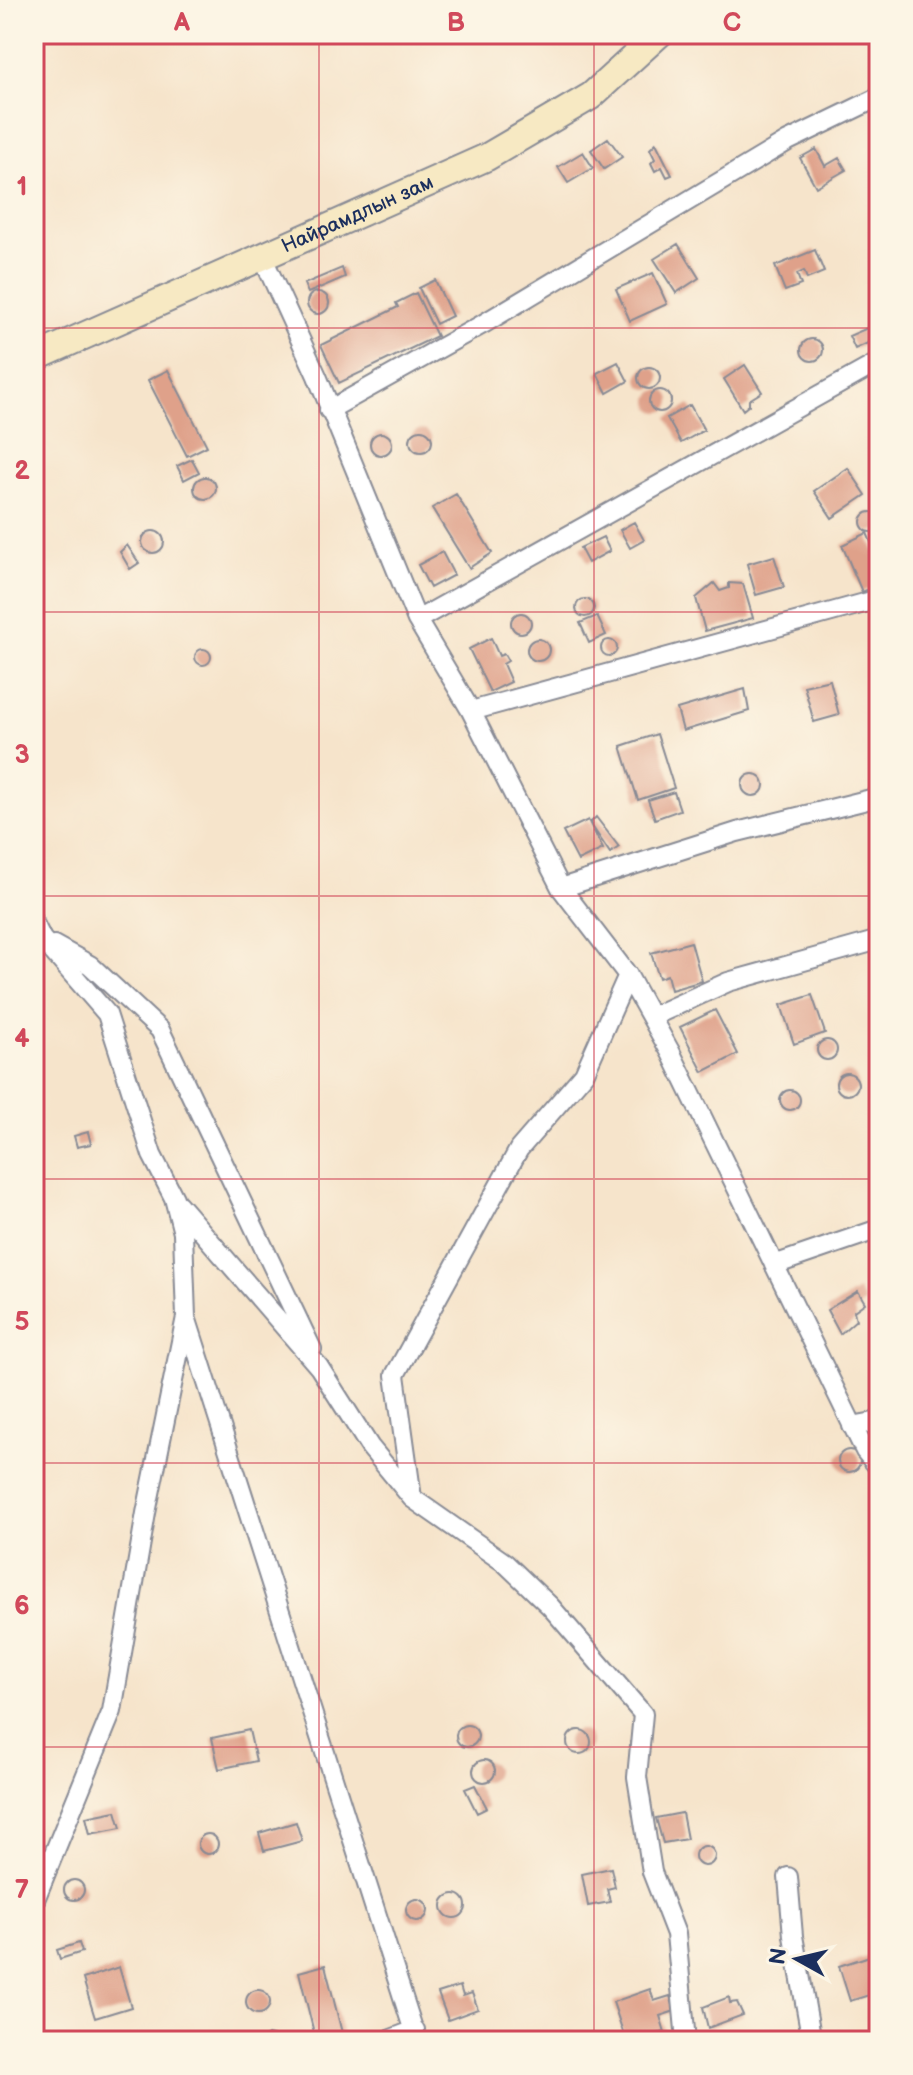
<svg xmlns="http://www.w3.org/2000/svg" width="913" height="2075" font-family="'Balsamiq Sans',sans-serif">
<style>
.building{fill:#dfa18a}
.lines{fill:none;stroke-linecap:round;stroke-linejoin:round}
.minor-casing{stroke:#888a94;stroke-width:22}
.secondary-casing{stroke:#888a94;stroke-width:30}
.minor{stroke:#fff;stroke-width:18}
.secondary{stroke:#f7e9c3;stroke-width:26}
.grid{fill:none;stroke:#d1495b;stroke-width:2;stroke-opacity:0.55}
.labels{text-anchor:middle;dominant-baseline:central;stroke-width:7;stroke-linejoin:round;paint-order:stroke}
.street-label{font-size:20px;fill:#1b2f5e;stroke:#fcf5e5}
.neatline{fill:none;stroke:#d1495b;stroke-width:3}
.grid-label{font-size:26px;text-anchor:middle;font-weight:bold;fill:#d1495b}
</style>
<rect width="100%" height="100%" fill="#fcf5e5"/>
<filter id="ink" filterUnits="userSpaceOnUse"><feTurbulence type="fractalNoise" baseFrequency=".0125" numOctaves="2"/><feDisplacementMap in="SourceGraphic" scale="16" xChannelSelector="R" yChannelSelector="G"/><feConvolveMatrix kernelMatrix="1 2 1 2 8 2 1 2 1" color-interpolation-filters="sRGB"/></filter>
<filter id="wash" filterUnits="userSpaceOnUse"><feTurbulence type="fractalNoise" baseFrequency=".006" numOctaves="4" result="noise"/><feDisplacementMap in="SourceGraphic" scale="32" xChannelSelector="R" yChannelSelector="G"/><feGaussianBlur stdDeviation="1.8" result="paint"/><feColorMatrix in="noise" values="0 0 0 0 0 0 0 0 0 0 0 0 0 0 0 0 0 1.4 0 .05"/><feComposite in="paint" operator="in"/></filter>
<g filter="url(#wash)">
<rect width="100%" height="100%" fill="#f6e4cb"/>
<g id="blocks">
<!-- building -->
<path class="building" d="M608,138L622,157L604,169L591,150Z
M656,143L672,175L667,177L662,167L655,171L651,163L655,159L650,149Z
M816,149L825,166L839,158L846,170L816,187L800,158Z
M583,152L593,168L568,183L558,167Z
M879,242V257L876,258L872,245Z
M678,244L699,278L676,293L654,259Z
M815,250L824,272L807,279L804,271L797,274L801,285L785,291L775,266Z
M342,268L345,277L308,293L304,284Z
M653,273L667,304L630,321L616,289Z
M435,280L452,316L436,324L419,288Z
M307 303a11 11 0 1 1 22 0a11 11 0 1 1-22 0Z
M416,293L437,336L339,383L321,345L398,307L396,303Z
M879,323V338L855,349L849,336Z
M801 350a11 11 0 1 1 22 0a11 11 0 1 1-22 0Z
M618,362L628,381L607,393L597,373Z
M745,365L762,392L749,400V405L743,410L724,379Z
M638 378a11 11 0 1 1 22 0a11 11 0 1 1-22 0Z
M168,370L207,446L187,456L148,380Z
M649 401a11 11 0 1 1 22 0a11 11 0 1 1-22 0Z
M690,405L704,430L681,443L667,418Z
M410 441a11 11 0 1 1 22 0a11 11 0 1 1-22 0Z
M370 444a11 11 0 1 1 22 0a11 11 0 1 1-22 0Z
M192,459L199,472L184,480L177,466Z
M848,468L866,495L832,518L814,491Z
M194 488a11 11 0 1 1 22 0a11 11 0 1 1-22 0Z
M456,494L492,553L469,568L432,508Z
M861 522a10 10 0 1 1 20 0a10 10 0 1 1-20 0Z
M634,522L644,540L630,548L620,530Z
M142 542a11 11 0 1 1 22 0a11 11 0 1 1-22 0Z
M867,533L879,560V585L862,592L842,545Z
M603,537L610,551L588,563L580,548Z
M127,545L139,563L130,569L120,552Z
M442,552L454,575L430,588L418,565Z
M774,556L784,587L756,595L747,564Z
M714,583L720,591L729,588V583L743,584L753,618L705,631L696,598Z
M576 608a9 9 0 1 1 18 0a9 9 0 1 1-18 0Z
M511 623a10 10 0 1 1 20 0a10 10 0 1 1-20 0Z
M597,616L606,635L589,643L580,623Z
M491,638L499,656L504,654L508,661L503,664L511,682L490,692L469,649Z
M527 650a11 11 0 1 1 22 0a11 11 0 1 1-22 0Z
M601 648a8 8 0 1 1 16 0a8 8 0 1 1-16 0Z
M195 657a8 8 0 1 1 16 0a8 8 0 1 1-16 0Z
M830,680L839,715L814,722L804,686Z
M745,689L749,711L683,731L677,709Z
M657,734L674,788L638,800L621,746Z
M742 785a11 11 0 1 1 22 0a11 11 0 1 1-22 0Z
M674,792L680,810L655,819L648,800Z
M596,817L619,847L610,853L590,823Z
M588,820L603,849L578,861L563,832Z
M691,942L702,981L671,990L667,975L659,978L651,953Z
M812,995L825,1033L794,1044L781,1005Z
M715,1010L738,1054L703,1072L680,1027Z
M817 1050a10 10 0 1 1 20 0a10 10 0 1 1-20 0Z
M836 1084a11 11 0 1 1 22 0a11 11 0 1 1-22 0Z
M780 1100a10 10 0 1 1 20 0a10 10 0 1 1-20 0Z
M88,1132L91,1144L77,1147L74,1136Z
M858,1291L865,1303L854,1311L856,1320L840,1334L827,1310Z
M838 1461a11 11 0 1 1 22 0a11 11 0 1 1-22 0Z
M879,1656V1677L878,1678L873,1657Z
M456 1736a11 11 0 1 1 22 0a11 11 0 1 1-22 0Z
M567 1742a12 12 0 1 1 24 0a12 12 0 1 1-24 0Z
M249,1730L256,1761L219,1769L212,1738Z
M473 1771a11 11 0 1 1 22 0a11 11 0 1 1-22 0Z
M475,1785L487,1808L477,1813L465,1789Z
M116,1811L121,1828L90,1834L86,1817Z
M682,1813L687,1839L663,1843L656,1818Z
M296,1822L302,1841L264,1851L259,1833Z
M198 1844a10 10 0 1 1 20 0a10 10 0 1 1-20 0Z
M695 1856a10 10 0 1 1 20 0a10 10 0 1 1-20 0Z
M611,1868L615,1887L607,1889L610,1902L588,1906L582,1874Z
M64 1890a10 10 0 1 1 20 0a10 10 0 1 1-20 0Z
M442 1906a12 12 0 1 1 24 0a12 12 0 1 1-24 0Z
M406 1910a11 11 0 1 1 22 0a11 11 0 1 1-22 0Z
M79,1943L82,1952L60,1959L57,1950Z
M879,1953V1992L850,2001L839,1966Z
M325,1965L344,2041H316L299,1972Z
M119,1967L131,2007L95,2018L83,1979Z
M460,1986L463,1996L472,1993L478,2009L448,2020L438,1993Z
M650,1989L654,2001L670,1996L675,2011L660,2016L665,2032L626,2041L613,2002Z
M246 2002a12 12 0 1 1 24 0a12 12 0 1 1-24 0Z
M729,1997L730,2003L737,2002L743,2015L708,2028L703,2007Z
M268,2035L277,2037L283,2041H259Z"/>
</g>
</g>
<g filter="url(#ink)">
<use href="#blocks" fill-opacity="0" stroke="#888a94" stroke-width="2"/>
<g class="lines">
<defs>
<path id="minor" d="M262,256L317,376L417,620L471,711L561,888L627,974L671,1053L865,1451L879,1468
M329,410L483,324L788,141L879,97
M417,620L879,362
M471,711L879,599
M561,888L737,832L879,797
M34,923L42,939L107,1014L152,1155L174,1198L183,1233L186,1317L146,1513L112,1711L34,1902
M54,945L90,965L160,1030L312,1349
M651,1017L728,982L879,940
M178,1204L319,1367L370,1447L412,1498L505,1563L550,1606L643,1714L637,1777L652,1872L676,1934L686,2041
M774,1265L879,1229
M187,1320L417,2041
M852,1426L879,1421
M412,1498L395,1375L519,1149L584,1074L628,975
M788,1877L793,1936L812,2041
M386,2041L415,2030"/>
<g id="secondary">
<path id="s1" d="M34,358L487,157L591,96L659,34"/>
</g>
</defs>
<!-- minor casing -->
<use href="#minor" class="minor-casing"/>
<!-- secondary casing -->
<use href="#secondary" class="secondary-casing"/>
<!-- minor -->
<use href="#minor" class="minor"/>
<!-- secondary -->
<use href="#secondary" class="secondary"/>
</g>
</g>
<!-- grid -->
<path class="grid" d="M319,34V2041M594,34V2041M34,328H879M34,612H879M34,896H879M34,1179H879M34,1463H879M34,1747H879"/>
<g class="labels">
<!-- street labels -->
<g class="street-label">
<text stroke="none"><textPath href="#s1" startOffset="354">Найрамдлын зам</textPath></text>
</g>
</g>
<!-- margin -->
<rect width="913" height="2075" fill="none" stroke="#fcf5e5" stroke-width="88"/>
<!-- north arrow -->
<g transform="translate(797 1959) rotate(278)" stroke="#fcf5e5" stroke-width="6" paint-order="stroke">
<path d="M0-6L14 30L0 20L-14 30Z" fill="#1b2f5e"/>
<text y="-12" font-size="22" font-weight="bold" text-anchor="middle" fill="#1b2f5e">N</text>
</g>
<rect x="44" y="44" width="825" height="1987" class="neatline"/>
<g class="grid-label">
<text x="182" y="31">A</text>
<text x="456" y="31">B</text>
<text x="732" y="31">C</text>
<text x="22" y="195">1</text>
<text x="22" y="479">2</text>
<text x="22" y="763">3</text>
<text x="22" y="1047">4</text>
<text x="22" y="1330">5</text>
<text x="22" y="1614">6</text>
<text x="22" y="1898">7</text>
</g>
</svg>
